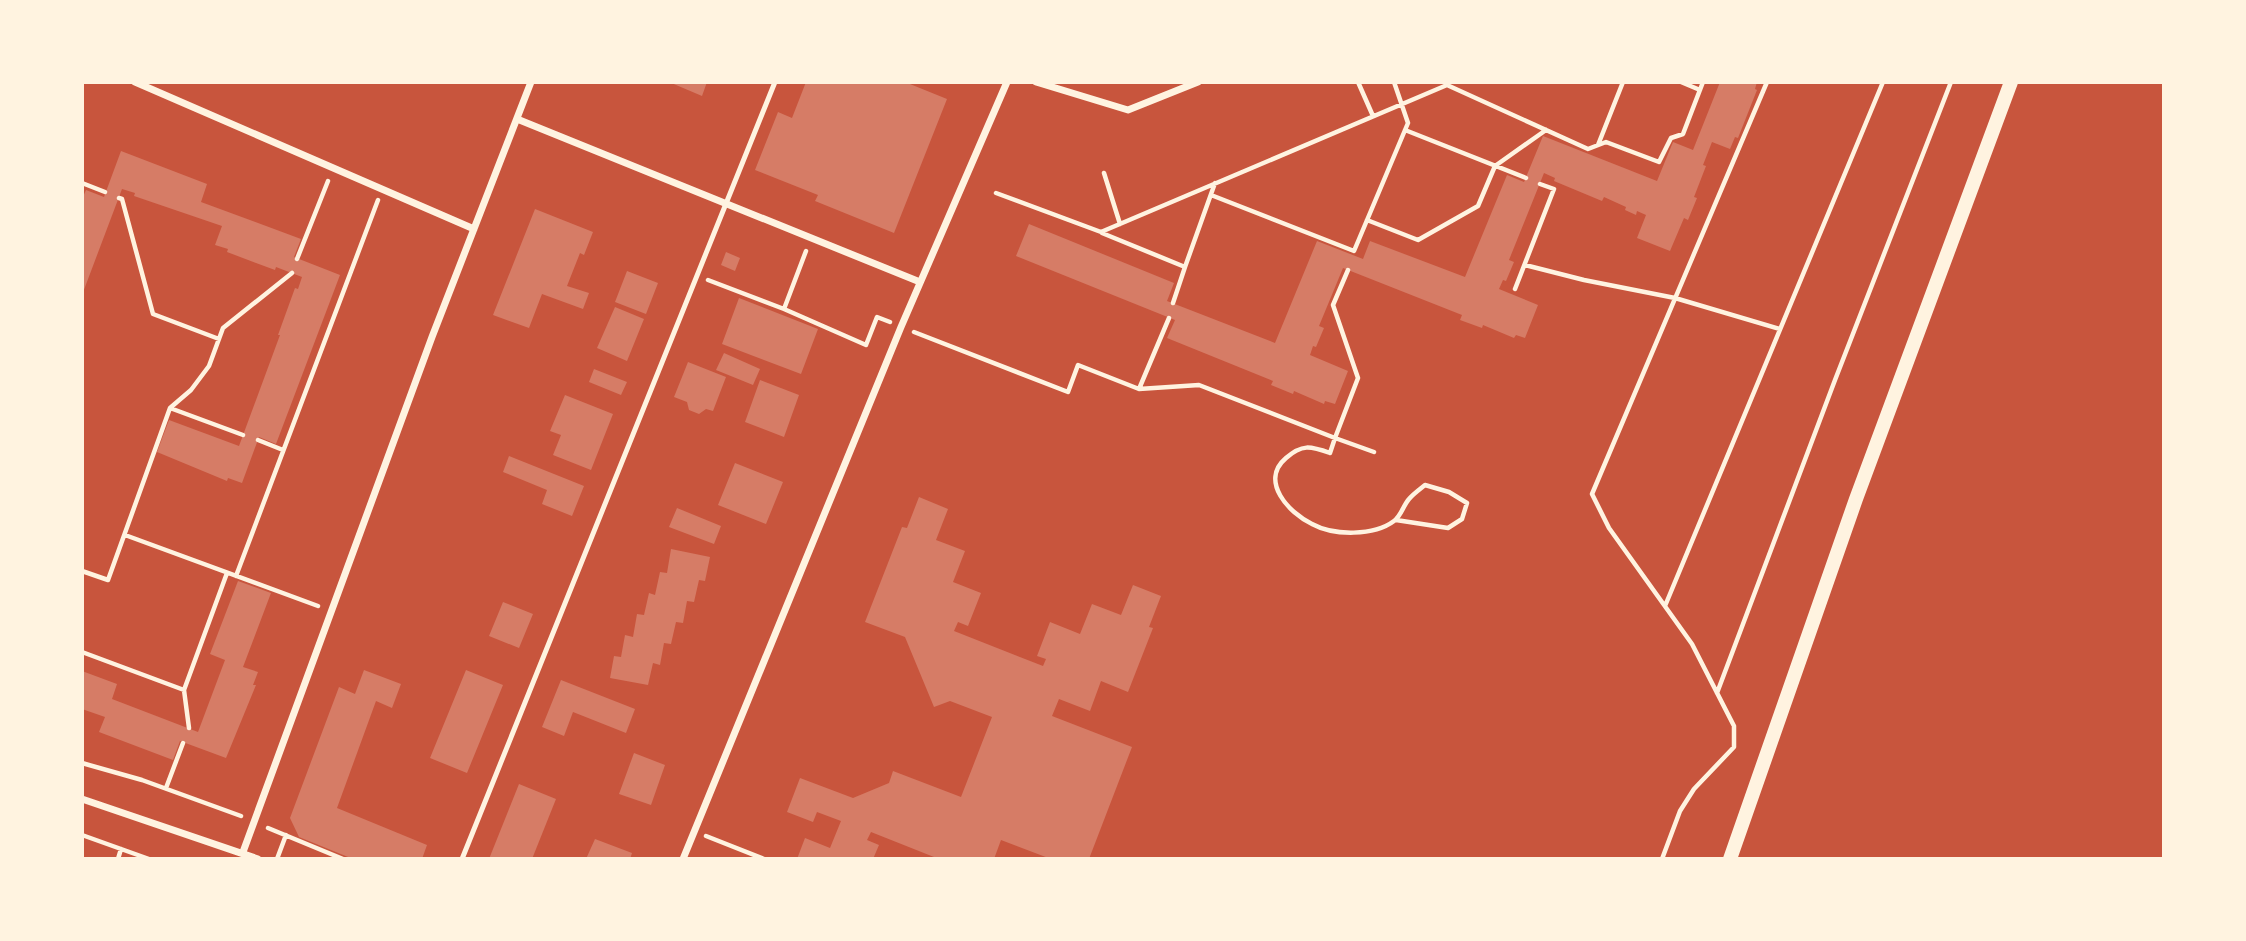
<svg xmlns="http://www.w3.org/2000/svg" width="2246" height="941" font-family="Barlow,sans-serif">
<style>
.building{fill:#d67c66}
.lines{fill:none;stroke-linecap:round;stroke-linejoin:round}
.path{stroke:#fff3e0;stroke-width:4.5}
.service{stroke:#fff3e0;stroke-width:5}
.minor{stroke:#fff3e0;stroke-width:7}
.secondary{stroke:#fff3e0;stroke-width:14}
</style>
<rect width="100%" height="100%" fill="#c8553d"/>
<!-- building -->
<path class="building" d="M669,82H707L702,96Z
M806,82H905L947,99L894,233L815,201L818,195L755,170L778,112L792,118Z
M1720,82H1757L1755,89L1757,90L1738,138L1735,137L1730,149L1712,142L1703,165L1706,166L1694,197L1697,198L1688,220L1684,218L1670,251L1637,238L1646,215L1637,211L1636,215L1625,210L1626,207L1604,197L1602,201L1554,181L1555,178L1544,173L1509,260L1514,262L1506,281L1503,280L1499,289L1538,305L1525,338L1516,335L1514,338L1483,325L1482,328L1460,320L1462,315L1343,268L1319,326L1324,328L1316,347L1313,346L1310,355L1348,371L1335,404L1325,401L1324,404L1294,391L1293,394L1271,385L1273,381L1167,338L1175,320L1016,256L1029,224L1174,283L1167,301L1275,343L1317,241L1363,259L1370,241L1465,277L1507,175L1524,182L1543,136L1657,181L1673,142L1693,150Z
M121,151L207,184L201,202L301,239L294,257L340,275L276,444L259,437L242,483L228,478L227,481L157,452L169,420L239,446L280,335H278L295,288L298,289L302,277L276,267L275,270L227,252L228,249L215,245L222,226L134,196L135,193L122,189L82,295V199L86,190L104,197Z
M535,209L593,232L584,255L580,253L567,286L589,293L583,309L542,294L529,328L493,315Z
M726,252L740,258L735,271L721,265Z
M627,271L658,283L646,314L615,302Z
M739,298L818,329L801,374L722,344Z
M615,307L644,319L627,361L597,348Z
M724,353L760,369L753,385L716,370Z
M688,362L726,377L713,411L706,409L699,414L689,410L687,402L674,397Z
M594,369L627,382L621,395L589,382Z
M760,380L799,395L784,437L745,422Z
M565,395L613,414L591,470L553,455L561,435L550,431Z
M509,456L584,486L572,516L542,504L547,490L503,472Z
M735,463L783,482L766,524L718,505Z
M919,497L948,509L936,540L965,551L953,582L981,593L968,626L958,622L954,631L1043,666L1046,659L1037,656L1050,622L1080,634L1092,604L1121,615L1133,585L1161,596L1149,627L1153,628L1128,692L1101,681L1090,711L1059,699L1052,716L1132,747L1089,859H1051L1001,840L994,859H939L871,832L867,840L879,845L873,859H797L805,838L830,848L841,821L817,812L813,822L787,812L800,778L853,798L889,783L893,771L961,797L992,717L950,701L934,707L905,637L865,622L902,527L907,528Z
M677,508L721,526L714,544L669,527Z
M671,549L710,557L705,581L699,580L694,602L687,601L683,623L676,622L671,644L664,643L660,665L653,663L648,685L610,678L614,656L621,657L625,635L633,637L637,614L644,615L649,593L655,595L660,572L667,573Z
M238,581L271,593L243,667L258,672L253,685H256L226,758L180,741L173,760L99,732L105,717L82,709V671L117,684L112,699L198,732L225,660L210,654Z
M503,602L533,614L519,648L489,636Z
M364,670L401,684L392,708L376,701L337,808L427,845L422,859H353L299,837L290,818L339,687L355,694Z
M466,670L503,685L467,773L430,758Z
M561,680L635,709L626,733L573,712L564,736L542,727Z
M634,753L665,765L651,805L619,794Z
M519,784L556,799L532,859H489Z
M595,839L632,853L630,859H586Z"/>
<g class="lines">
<!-- path -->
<path class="path" d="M1358,82L1373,116
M1681,82L1700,90
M1405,130L1526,178
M1598,145L1623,82
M1104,173L1120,224
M82,183L105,192
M996,193L1101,232L1447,85L1588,149L1606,142L1659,162L1671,138L1683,134L1703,82
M1211,195L1354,251L1408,123L1394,82
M119,198L122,199L153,314L219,339
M1367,220L1418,240L1478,206L1495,166L1546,130
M1102,233L1185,267L1215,183
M297,259L328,181
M1525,265L1584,280L1675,298L1780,329
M708,280L784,309L866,345L877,317L890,322
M1515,289L1554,189L1540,184
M1173,303L1185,267
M784,309L806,251
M914,332L1068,392L1078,365L1139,389L1169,318
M1139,389L1199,385L1335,438L1358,378L1333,305L1348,270
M170,408L243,435
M258,440L283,450
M1374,452L1335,438L1330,453C1310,446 1302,444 1286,458C1259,481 1289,513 1312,524C1334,536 1374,536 1394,521C1401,516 1403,506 1409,499C1413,494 1420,489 1425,485L1449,492L1467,503L1462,519L1448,528L1396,520
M125,535L318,606
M82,571L108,580L170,408L191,390L209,366L223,328L292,273
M236,576L378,200
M1665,606L1883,82
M82,652L184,690L227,573
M184,690L189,728
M1717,693L1835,380L1951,82
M82,763L142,780L241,816
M166,788L183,743
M268,828L343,859
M82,835L149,859
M706,836L764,859
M118,859L121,849
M277,859L286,835
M1662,859L1680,811L1694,789L1734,747V726L1692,644L1609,528L1592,494L1767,82"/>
<!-- service -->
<path class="service" d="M462,859L775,82"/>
<!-- minor -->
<path class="minor" d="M135,82L474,229
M1036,82L1128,110L1198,82
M517,119L920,282
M82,799L258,859
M243,852L432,337L531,82
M683,859L901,327L1007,82"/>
<!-- secondary -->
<path class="secondary" d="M1730,859L1856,499L2011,82"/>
</g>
<!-- border -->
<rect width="2246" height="941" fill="none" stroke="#fff3e0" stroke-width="168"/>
</svg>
